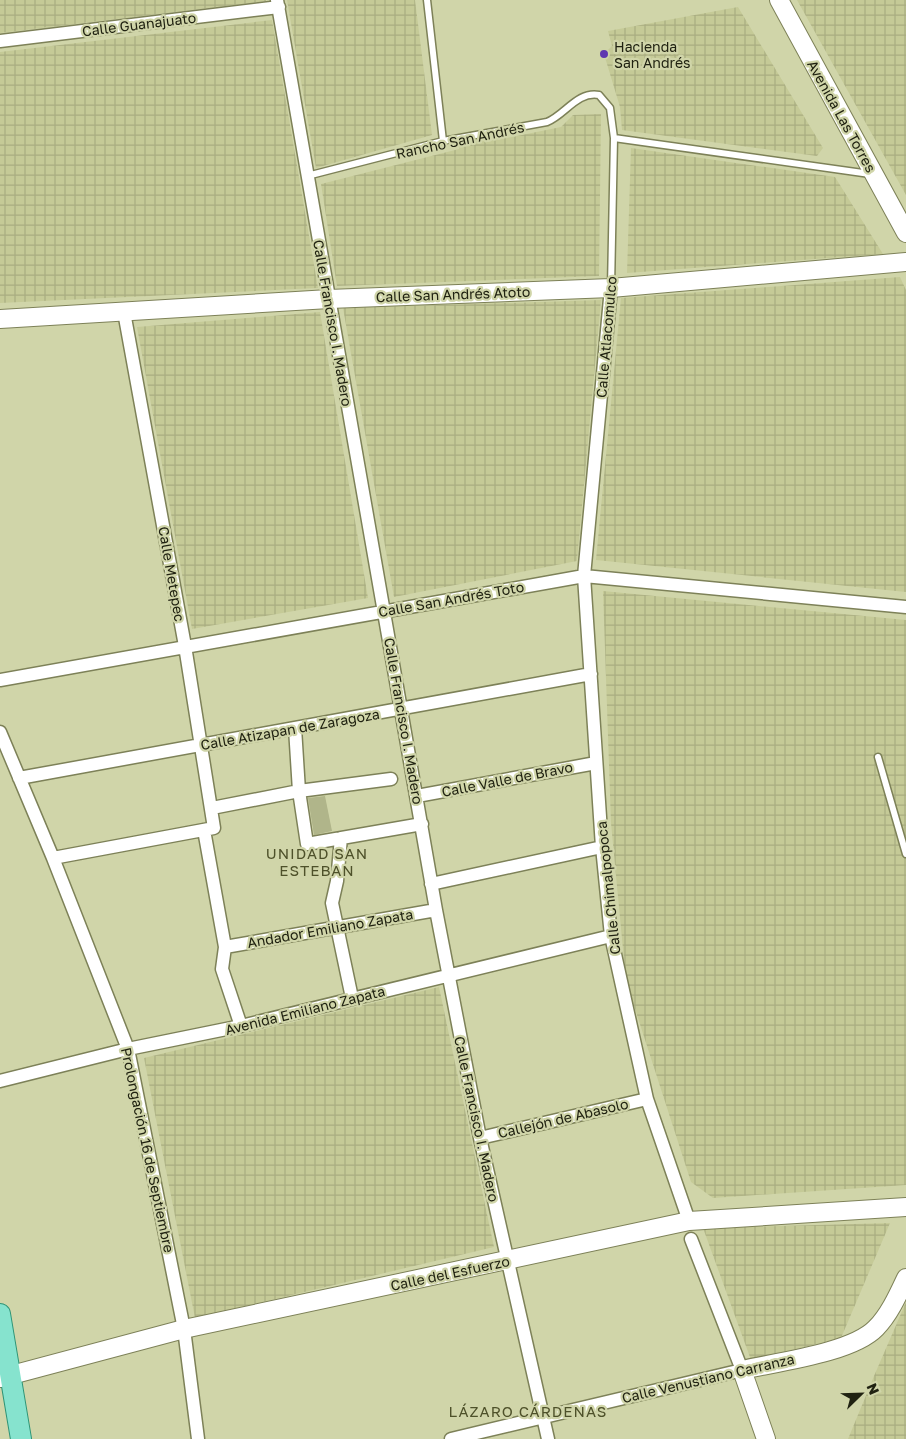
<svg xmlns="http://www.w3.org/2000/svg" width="906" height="1439" font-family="'Golos Text',sans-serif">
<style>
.industrial{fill:url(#industrial-grid)}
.building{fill:#b0b58a}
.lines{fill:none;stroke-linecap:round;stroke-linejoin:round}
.lane-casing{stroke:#7d8158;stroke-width:9}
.street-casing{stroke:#7d8158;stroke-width:15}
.secondary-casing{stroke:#7d8158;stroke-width:20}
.primary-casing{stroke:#2e9476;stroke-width:22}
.lane{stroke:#fff;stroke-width:6}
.street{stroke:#fff;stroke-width:12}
.secondary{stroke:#fff;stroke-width:18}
.primary{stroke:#86e3ce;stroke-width:20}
.poi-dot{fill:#5f38b0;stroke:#d0d5a9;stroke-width:2}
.labels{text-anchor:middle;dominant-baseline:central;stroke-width:4.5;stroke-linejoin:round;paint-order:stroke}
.street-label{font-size:14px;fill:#202211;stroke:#d0d5a9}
.poi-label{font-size:14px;fill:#202211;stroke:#d0d5a9;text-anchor:start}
.neighbourhood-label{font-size:15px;letter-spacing:1px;fill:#4e512a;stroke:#d0d5a9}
</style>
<defs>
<pattern id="industrial-grid" width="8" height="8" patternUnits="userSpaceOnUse" patternTransform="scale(1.25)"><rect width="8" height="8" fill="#c5ca97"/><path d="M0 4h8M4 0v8" fill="none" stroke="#a9ad81"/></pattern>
</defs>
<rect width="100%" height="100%" fill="#d0d5a9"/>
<!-- industrial -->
<path class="industrial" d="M0,0H266V1L0,33Z
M287,0H415L432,135L316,168Z
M797,0H906V195Z
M738,7L823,148L817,156L622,130L620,107L604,54L612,46L608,31Z
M272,20L318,288L0,303V52Z
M601,114L599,276L337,286L321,184L459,149L460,143L512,137L561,127L573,115Z
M631,148L835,177L883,254L627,273Z
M900,277L906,290V592L596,560L621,298Z
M601,300L577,561L394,597L343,308Z
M320,312L368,598L192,629L137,327Z
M603,591L906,620V1185L713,1198L691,1182L626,981L611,823Z
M439,987L494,1247L195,1318L144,1058Z
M890,1223L841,1338L751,1360L703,1228Z
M906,1302V1439H848L874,1376Z"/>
<!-- building -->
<path class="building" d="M325,796L332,831L314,835L308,798Z"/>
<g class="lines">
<defs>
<path id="lane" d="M427,0L443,141
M614,138L870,174
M307,176L443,141L547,122C565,115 577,91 599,95L610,108L614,138L611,287
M878,757L906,854"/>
<path id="street" d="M277,0L436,910L480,1138L548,1439
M0,41L279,7
M611,288L584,576L602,847L611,936L647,1099L689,1221
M0,680L584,576L906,607
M295,728L299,791L307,844L422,824
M0,732L53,858L128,1049L184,1329L198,1439
M19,778L591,674
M417,796L596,763
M212,808L299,791L391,779
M204,830L225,947L222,969L241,1026
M341,838L337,881L332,903L352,998
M53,858L214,828L185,646L124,312
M431,884L602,847
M225,947L436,910
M0,1081L128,1049L241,1026L611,936
M480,1138L647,1099
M451,1439L742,1370L691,1239"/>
<path id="secondary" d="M779,0L906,233
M0,319L329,299L611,288L906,262
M0,1378L184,1329L689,1221L906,1207
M766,1439L742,1370C777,1362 852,1353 876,1328C889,1315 898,1295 906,1278"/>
<path id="primary" d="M0,1314L21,1439"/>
</defs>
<!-- lane casing -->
<use href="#lane" class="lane-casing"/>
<!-- street casing -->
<use href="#street" class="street-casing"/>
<!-- secondary casing -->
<use href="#secondary" class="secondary-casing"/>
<!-- primary casing -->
<use href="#primary" class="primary-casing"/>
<!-- lane -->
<use href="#lane" class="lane"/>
<!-- street -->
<use href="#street" class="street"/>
<!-- secondary -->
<use href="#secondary" class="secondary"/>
<!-- primary -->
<use href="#primary" class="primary"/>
</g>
<!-- markers -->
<circle class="poi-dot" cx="604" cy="54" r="5"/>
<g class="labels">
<!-- street labels -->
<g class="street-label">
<text transform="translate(139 24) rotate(-7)">Calle Guanajuato</text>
<text transform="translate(842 116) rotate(61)">Avenida Las Torres</text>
<text transform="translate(460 140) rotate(-12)">Rancho San Andrés</text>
<text transform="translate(453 294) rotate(-2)">Calle San Andrés Atoto</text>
<text transform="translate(333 323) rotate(80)">Calle Francisco I. Madero</text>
<text transform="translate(606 337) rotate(-85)">Calle Atlacomulco</text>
<text transform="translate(172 574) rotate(80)">Calle Metepec</text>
<text transform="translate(451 599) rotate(-10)">Calle San Andrés Toto</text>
<text transform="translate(404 721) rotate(80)">Calle Francisco I. Madero</text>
<text transform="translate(290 729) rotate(-10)">Calle Atizapan de Zaragoza</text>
<text transform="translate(507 779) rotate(-11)">Calle Valle de Bravo</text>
<text transform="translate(608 888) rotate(-96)">Calle Chimalpopoca</text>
<text transform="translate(330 928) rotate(-10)">Andador Emiliano Zapata</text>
<text transform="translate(305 1010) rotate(-14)">Avenida Emiliano Zapata</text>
<text transform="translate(563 1118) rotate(-13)">Callejón de Abasolo</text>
<text transform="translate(477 1119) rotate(78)">Calle Francisco I. Madero</text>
<text transform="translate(148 1150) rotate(78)">Prolongación 16 de Septiembre</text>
<text transform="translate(450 1273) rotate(-12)">Calle del Esfuerzo</text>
<text transform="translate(708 1378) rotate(-13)">Calle Venustiano Carranza</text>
</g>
<!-- poi labels -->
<g class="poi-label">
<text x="614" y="46">Hacienda<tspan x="614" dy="16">San Andrés</tspan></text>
</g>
<!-- neighbourhood labels -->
<g class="neighbourhood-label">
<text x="317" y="853">UNIDAD SAN<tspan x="317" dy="17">ESTEBAN</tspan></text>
<text x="528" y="1411">LÁZARO CÁRDENAS</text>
</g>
</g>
<!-- north arrow -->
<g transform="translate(861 1394) rotate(67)" stroke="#d0d5a9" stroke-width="4" paint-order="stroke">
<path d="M0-4L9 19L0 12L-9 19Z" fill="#202211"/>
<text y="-8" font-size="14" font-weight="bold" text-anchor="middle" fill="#202211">N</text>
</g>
</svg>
